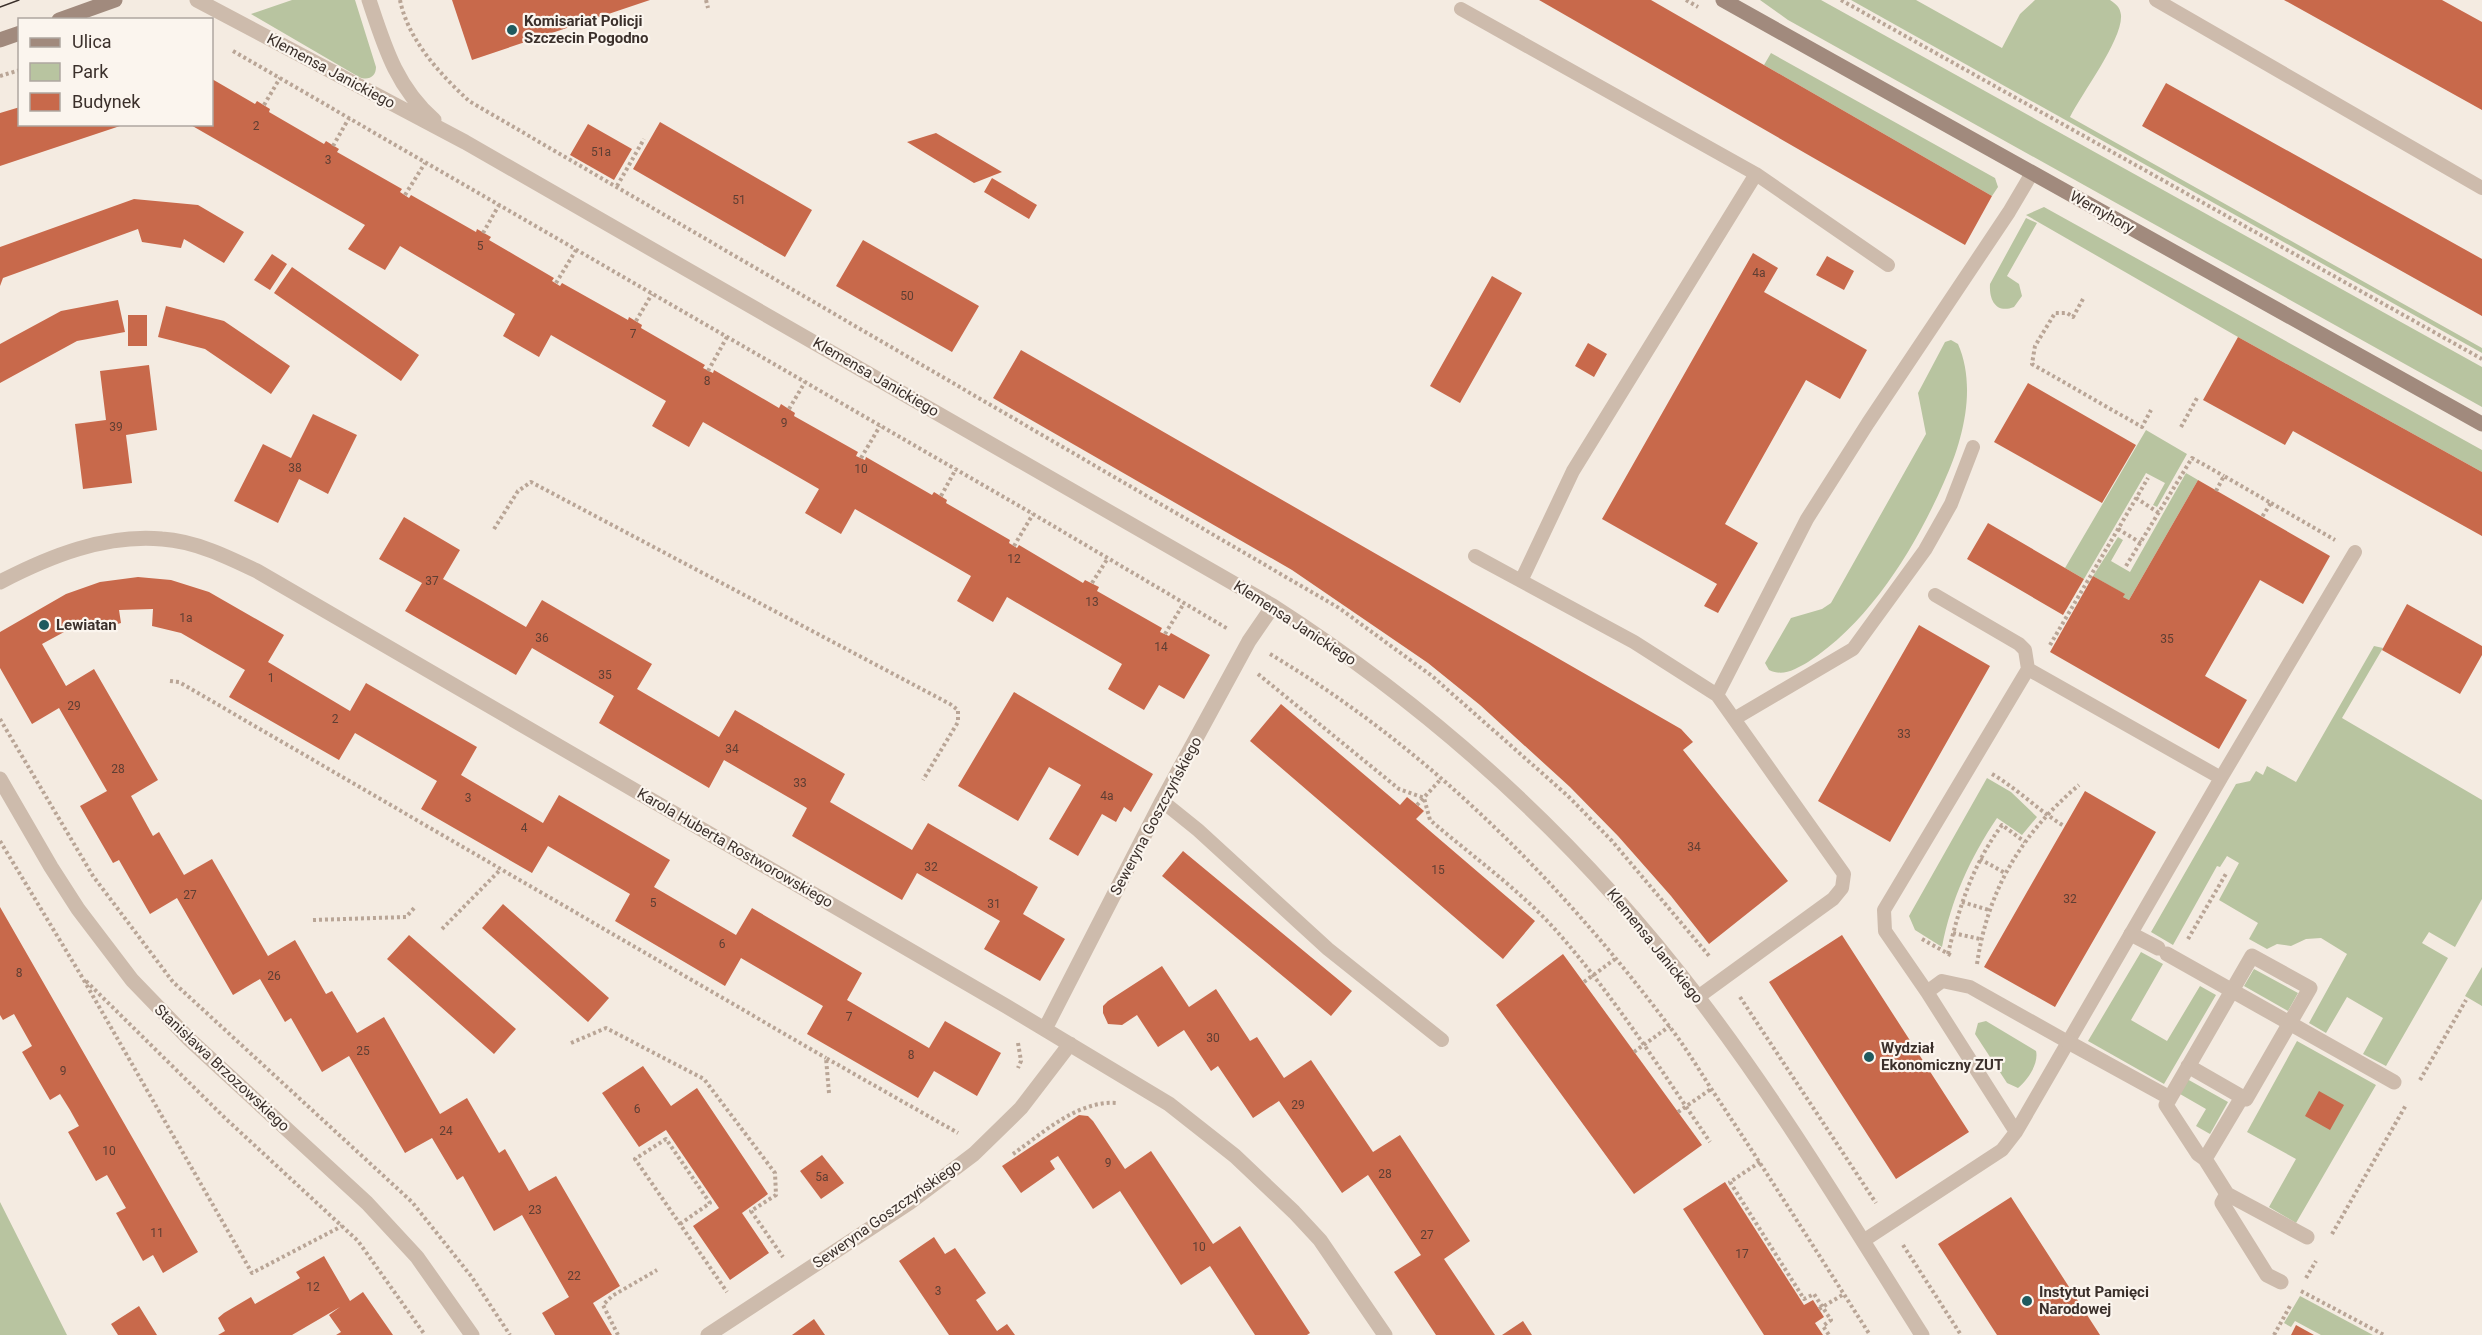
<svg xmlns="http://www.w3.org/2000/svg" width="2482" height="1335" font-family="Roboto,sans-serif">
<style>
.green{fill:#b8c4a0}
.building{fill:#c8694b}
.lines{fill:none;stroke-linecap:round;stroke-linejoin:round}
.path{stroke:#b9a596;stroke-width:4;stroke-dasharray:3 3;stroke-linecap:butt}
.lane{stroke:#cdbbac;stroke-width:14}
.street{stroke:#cdbbac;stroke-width:15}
.secondary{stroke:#a18a7d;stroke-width:15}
.tram{stroke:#3b302b;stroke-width:1.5}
.poi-dot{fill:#1f5a5e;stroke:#fbf5ee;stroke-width:2}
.labels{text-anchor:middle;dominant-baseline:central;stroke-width:4.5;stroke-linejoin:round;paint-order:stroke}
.number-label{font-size:12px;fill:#5e3e33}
.poi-label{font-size:15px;font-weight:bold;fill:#3b302b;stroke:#fbf5ee;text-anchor:start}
.street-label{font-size:15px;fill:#3b302b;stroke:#fbf5ee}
</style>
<rect width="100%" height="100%" fill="#f4ebe1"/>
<!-- green -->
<path class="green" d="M292,0H355L376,67C376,77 368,81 359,77L251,14Z
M1760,0H1821L2482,367V407L1788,20Z
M1851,0H1916L2002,48L2020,14L2035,0H2110C2116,4 2120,7 2121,15C2123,39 2082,93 2070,117L2482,348V353Z
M1771,53L1995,178L1998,187L1992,196L1764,65Z
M2044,207L2482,450V472L2238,337L2026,215Z
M2026,218L2037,223L2007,276L2019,284L2022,296L2014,307C1996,314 1989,300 1990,284Z
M1951,340L1958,344C1977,387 1963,441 1944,482C1915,548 1870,622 1808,662C1796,669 1783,677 1769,670L1765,663L1791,618L1822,609L1831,603L1926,434L1918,393L1945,342Z
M2146,430L2187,454L2157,507L2153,505L2165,483L2146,473L2084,579L2065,568Z
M2186,473L2198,480L2129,600L2123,597L2124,594L2093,576L2118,537L2123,540L2111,561L2130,572Z
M2374,646L2383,648L2342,718L2482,800V899L2455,947L2429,932L2422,943L2448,958L2386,1066L2363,1054L2383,1018L2347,997L2326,1033L2309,1023L2347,954L2321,938L2306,939L2291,946L2277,944L2267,949L2249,939L2258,923L2219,900L2239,863L2227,856L2220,867L2217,866L2173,945L2151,932L2236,784L2250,781L2256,771L2263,775L2267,766L2296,782Z
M1987,778L2011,792L2037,817L2022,835L1997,818C1970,858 1951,900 1942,947L1915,930L1909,916Z
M2141,952L2163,964L2131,1020L2167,1041L2200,986L2216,995L2164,1084L2088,1041Z
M2482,967V1006L2465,996Z
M2254,969L2298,993L2288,1011L2244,986Z
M1986,1021L2036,1051C2039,1063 2028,1080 2018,1088L2007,1083L1975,1034L1978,1023Z
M2297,1041L2376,1085L2296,1223L2269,1207L2296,1159L2247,1132Z
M2187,1079L2228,1102L2210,1134L2196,1126L2206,1109L2180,1094Z
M0,1202L67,1335H0Z
M2300,1296L2373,1335H2321L2295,1321L2291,1327L2284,1323Z"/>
<!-- building -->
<path class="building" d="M452,0H650L472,60Z
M1539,0H1651L1992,196L1965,245Z
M2284,0H2442L2482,22V110Z
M212,79L255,104L257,101L270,109L269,112L324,144L326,141L339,149L337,152L402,189L400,192L409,198L411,195L476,232L477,229L491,237L489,240L554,278L552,281L560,286L562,283L628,320L629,317L642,325L641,328L705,365L703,368L713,373L714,370L779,408L781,404L795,413L794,416L858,452L856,456L865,460L866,457L932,495L934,492L947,500L946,503L1010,540L1009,543L1017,548L1019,545L1083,583L1085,580L1099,587L1097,591L1162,628L1160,632L1169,636L1171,633L1210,655L1184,699L1159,685L1144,710L1108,689L1122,664L1007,597L993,622L957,601L971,576L855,509L841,534L805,513L819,489L703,422L689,447L652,426L666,401L551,335L539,357L503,336L515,314L400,246L385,270L348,249L365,225L189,124H212Z
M2166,83L2482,259V316L2142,126Z
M20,107V124L123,125L0,166V113Z
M660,122L812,210L785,257L633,169Z
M588,124L632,149L614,180L570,155Z
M936,133L1002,172L974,183L907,142Z
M992,178L1037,205L1029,219L984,192Z
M134,199L198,205L244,232L224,263L184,239L181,248L142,242L138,229L3,278L0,286V247Z
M863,240L979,306L952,352L836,286Z
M1753,253L1778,268L1764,292L1867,350L1840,399L1806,380L1725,524L1758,543L1718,613L1704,606L1717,584L1602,519Z
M272,254L287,264L270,290L254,280Z
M1827,256L1854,271L1844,290L1816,275Z
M292,267L419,355L401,381L274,293Z
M1492,276L1522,293L1460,403L1430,386Z
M118,300L125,332L77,341L0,383V344L61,311Z
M166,306L224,321L290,366L271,394L205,349L158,337Z
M128,315H147V346H128Z
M2238,337L2482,472V536L2293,431L2285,445L2203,400Z
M1588,343L1607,354L1594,377L1575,366Z
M1021,350L1681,729L1693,742L1683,750L1788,881L1709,944L1671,896L1618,836L1570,787L1480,705L1428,663L1292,570L993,398Z
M149,365L157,430L126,435L132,483L83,489L75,424L106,420L100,371Z
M2028,383L2136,445L2102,503L1994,442Z
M313,414L357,435L328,494L299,479L278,523L234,501L263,444L291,458Z
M2198,480L2330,556L2303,604L2260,580L2205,676L2247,700L2219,749L2050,652L2093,576L2125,594L2123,597L2129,600Z
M404,517L460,550L443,579L485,603L526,627L542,600L652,664L637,689L719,737L735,710L845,774L830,802L912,850L928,823L1038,887L1023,914L1065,939L1040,981L984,949L1000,921L917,873L902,900L792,836L807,808L724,760L709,788L599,723L614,696L532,648L516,675L405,611L422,583L379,559Z
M1988,523L2084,579L2063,615L1967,559Z
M138,577L171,580L209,592L284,635L268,662L350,711L366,683L477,747L461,775L543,823L559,795L670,860L654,887L736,935L752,908L862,973L847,1000L929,1048L945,1021L1001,1053L977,1096L934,1071L918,1098L807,1034L823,1006L741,958L725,986L615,921L630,894L548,846L532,873L421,809L437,781L355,733L339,760L229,697L245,670L181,633L152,626L153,609L119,610L121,623L93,631L88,619L42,644L66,686L94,669L158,780L131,796L153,836L159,832L184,875L212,859L268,956L295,940L326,994L332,991L357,1033L384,1017L440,1114L467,1098L499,1153L505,1149L529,1191L556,1176L620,1286L593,1303L612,1335H555L542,1313L569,1297L522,1215L494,1231L463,1176L457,1180L432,1138L405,1153L349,1056L322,1072L291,1018L285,1022L260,979L233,995L177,898L150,914L119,860L113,863L80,806L107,791L59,708L32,724L0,668V632L66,594L100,582Z
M2407,604L2482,646V655L2460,694L2382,650Z
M1919,625L1990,666L1890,842L1818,801Z
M1014,692L1153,774L1131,812L1124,807L1116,822L1102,814L1078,856L1049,839L1081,785L1049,767L1018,821L958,786Z
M1281,704L1400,805L1407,797L1417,805L1424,811L1416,819L1535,921L1503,959L1250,741Z
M2085,791L2156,832L2055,1007L1984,967Z
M1183,851L1352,991L1331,1016L1162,876Z
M503,904L609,998L588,1022L482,928Z
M0,907L198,1252L163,1273L153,1255L143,1261L116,1213L126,1208L107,1175L96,1181L68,1132L79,1126L70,1110L60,1094L50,1100L22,1052L32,1046L14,1014L3,1020L0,1015Z
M409,935L516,1029L494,1054L387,959Z
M1842,935L1969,1132L1896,1179L1769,982Z
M1563,954L1702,1145L1634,1194L1496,1005Z
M1162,966L1189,1007L1216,989L1250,1041L1257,1037L1284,1078L1311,1060L1373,1152L1400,1135L1470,1241L1444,1259L1495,1335H1436L1394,1272L1421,1255L1368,1175L1342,1193L1279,1101L1253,1118L1218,1066L1211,1071L1184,1030L1158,1047L1137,1015L1122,1025L1108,1024L1103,1013V1006L1108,1001Z
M643,1066L671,1106L697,1088L768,1194L742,1213L769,1253L730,1280L693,1226L719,1208L666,1130L639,1147L602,1093Z
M2319,1091L2344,1105L2330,1130L2305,1116Z
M1079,1115L1088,1116L1093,1121L1125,1169L1151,1151L1213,1244L1240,1226L1310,1333L1307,1335H1255L1210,1266L1181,1285L1120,1191L1093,1209L1058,1156L1050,1161L1055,1169L1021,1193L1002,1166Z
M822,1155L844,1183L821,1199L800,1171Z
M1725,1182L1804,1305L1813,1300L1824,1317L1815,1323L1823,1335H1764L1683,1209Z
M2011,1197L2100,1335H1997L1938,1244Z
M934,1237L945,1254L955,1248L986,1293L976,1300L997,1331L1007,1324L1015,1335H949L899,1261Z
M324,1256L350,1301L363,1292L393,1335H336L341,1332L329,1315L340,1307L292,1335H218L225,1331L218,1318L224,1313L251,1297L255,1304L300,1278L296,1272Z
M139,1306L157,1335H118L111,1324Z
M814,1319L825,1335H792Z
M1523,1321L1532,1335H1502Z
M2296,1325L2314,1335H2291Z"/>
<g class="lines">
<!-- path -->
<path class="path" d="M400,0C408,40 440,74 469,101L1339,608L1432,676L1568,796L1612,841L1710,957
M706,0L708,8
M1686,0L1698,7
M1841,0L2482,359
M233,51L1033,514L1228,629
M0,76L20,70
M264,105L280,78
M333,146L349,118
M617,186L644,139
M405,195L425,163
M483,233L499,205
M556,283L576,250
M2083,299L2073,317L2067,313H2055L2035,346L2032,364L2142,427L2151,410
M636,321L652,294
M708,371L727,337
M789,409L805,382
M2181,427L2197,398
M861,458L880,426
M2216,491L2224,476L2271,503L2262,517
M941,496L956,469
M2136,498L2159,513
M2271,503L2335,540
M494,529L518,491L531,482L950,704L958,710V722L923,780
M2118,529L2141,543
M1014,546L1033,514
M2126,566L2192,458L2224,476
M1092,583L1108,558
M1165,634L1184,603
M2050,645L2148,478
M1270,654C1428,748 1559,880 1669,1026C1688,1050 1703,1077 1720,1102C1771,1179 1820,1257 1870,1335
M1258,674L1399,789L1424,798L1430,820C1472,856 1524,893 1560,935C1615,998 1663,1073 1710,1142
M170,681L179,682L826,1058
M0,719L93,876L173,982L412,1202L471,1276L510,1335
M1992,774C2018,789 2039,811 2064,826
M1417,805L1441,779
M0,841L82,977L252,1273L342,1226
M1980,859L2005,873
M1962,902L1989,910
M313,920L406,917L416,906
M442,929L501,869
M1953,933L1980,939
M1922,939L1952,956
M2188,939L2227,872
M1948,954C1959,907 1973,864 2002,825L2025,842
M1977,964C1988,889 2022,833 2079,785
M86,981L225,1118L358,1241L425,1335
M1584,982L1615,959
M1740,997L1876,1203
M571,1043L606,1028L704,1079L775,1173L776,1195L751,1211L783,1257
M1018,1043L1021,1061L1018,1068
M1634,1052L1670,1026
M2420,1080L2466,1000
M829,1093L826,1058L958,1133
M1678,1112L1711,1089
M1013,1154C1043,1133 1078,1100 1117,1103
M1760,1162L1730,1182L1804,1299L1814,1294L1831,1320L1823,1326L1829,1335
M680,1224L710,1203L666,1139L635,1159L727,1292
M2332,1234L2406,1105
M1903,1245L1961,1335
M2306,1278L2316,1261
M2301,1291L2384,1335
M1819,1309L1844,1294
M618,1335L603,1305L612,1296L657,1270
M2274,1335L2290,1306"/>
<!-- lane -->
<path class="lane" d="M2156,0L2482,188
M1461,9L1756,174L1888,265
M1475,556L1634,642L1717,695L1844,874L1842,888L1833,899L1698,997
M1521,581L1573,471L1756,174
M1935,595L2019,644L2025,650L2028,669L1884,910L1885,931L1927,992L2016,1132
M1717,695L1807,519L1868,423L2009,212L2032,173
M1734,719L1853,649L1925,550L1951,504L1973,447
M2221,778L2355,552
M1162,801L1198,830L1328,949L1442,1040
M1927,992L1942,981L1970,987L2068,1042
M1863,1241L2002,1150L2016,1132L2221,778L2028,669"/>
<!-- street -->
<path class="street" d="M197,0L465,142L1273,606C1438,712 1579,841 1698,997C1780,1104 1850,1221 1922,1335
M369,0C384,45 396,87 434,120
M0,582C50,556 105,534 162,539C195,541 228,557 257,571L1006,1006L1169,1104L1235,1156L1294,1212L1320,1240L1385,1335
M0,779L51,867L78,909L132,980L190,1040L367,1203L417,1257L472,1335
M2131,934L2158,948
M2167,954L2394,1082
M1045,1029L1162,801L1249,641L1273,606
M2068,1042L2170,1098L2252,956L2310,988L2246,1099L2242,1097L2205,1159
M2188,1066L2242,1097
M2170,1098L2166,1105L2198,1154L2205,1159L2227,1194L2307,1237
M2227,1194L2222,1203L2267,1275L2281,1282
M708,1335L909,1203L974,1154L1021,1108L1070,1044"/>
<!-- secondary -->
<path class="secondary" d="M1723,0L2482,424
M59,20L115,0
M0,40L20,33"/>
<!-- tram -->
<path class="tram" d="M0,7L19,0"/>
</g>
<!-- markers -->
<g class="poi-dot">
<circle cx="512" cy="30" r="6"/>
<circle cx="44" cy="625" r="6"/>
<circle cx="1869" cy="1057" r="6"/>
<circle cx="2027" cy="1301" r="6"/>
</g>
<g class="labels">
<!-- number labels -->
<g class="number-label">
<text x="256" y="126">2</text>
<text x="601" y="152">51a</text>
<text x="328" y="160">3</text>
<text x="739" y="200">51</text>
<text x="480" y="246">5</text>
<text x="1759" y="273">4a</text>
<text x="907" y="296">50</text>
<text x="633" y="334">7</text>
<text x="707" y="381">8</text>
<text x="784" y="423">9</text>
<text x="116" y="427">39</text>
<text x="295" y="468">38</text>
<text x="861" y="469">10</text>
<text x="1014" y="559">12</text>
<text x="432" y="581">37</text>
<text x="1092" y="602">13</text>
<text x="186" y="618">1a</text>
<text x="542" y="638">36</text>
<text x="2167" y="639">35</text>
<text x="1161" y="647">14</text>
<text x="605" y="675">35</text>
<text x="271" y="678">1</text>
<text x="74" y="706">29</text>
<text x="335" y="719">2</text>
<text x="1904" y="734">33</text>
<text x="732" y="749">34</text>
<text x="118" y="769">28</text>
<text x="800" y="783">33</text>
<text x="1107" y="796">4a</text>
<text x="468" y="798">3</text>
<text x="524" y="828">4</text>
<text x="1694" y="847">34</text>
<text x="931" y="867">32</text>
<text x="1438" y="870">15</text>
<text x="190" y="895">27</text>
<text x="2070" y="899">32</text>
<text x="653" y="903">5</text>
<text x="994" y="904">31</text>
<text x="722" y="944">6</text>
<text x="19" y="973">8</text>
<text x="274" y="976">26</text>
<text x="849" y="1017">7</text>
<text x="1213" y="1038">30</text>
<text x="363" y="1051">25</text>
<text x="911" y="1055">8</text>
<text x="63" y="1071">9</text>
<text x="1298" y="1105">29</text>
<text x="637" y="1109">6</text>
<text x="446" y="1131">24</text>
<text x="109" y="1151">10</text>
<text x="1108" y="1163">9</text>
<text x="1385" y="1174">28</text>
<text x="822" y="1177">5a</text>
<text x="535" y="1210">23</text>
<text x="157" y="1233">11</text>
<text x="1427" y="1235">27</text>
<text x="1199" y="1247">10</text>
<text x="1742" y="1254">17</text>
<text x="574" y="1276">22</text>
<text x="313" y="1287">12</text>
<text x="938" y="1291">3</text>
</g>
<!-- poi labels -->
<g class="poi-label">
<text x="524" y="21">Komisariat Policji<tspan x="524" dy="17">Szczecin Pogodno</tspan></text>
<text x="56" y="625">Lewiatan</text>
<text x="1881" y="1048">Wydział<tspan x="1881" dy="17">Ekonomiczny ZUT</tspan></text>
<text x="2039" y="1292">Instytut Pamięci<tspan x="2039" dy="17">Narodowej</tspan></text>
</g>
<!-- street labels -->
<g class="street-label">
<text transform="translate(331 71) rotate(28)">Klemensa Janickiego</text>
<text transform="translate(2102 212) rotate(29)">Wernyhory</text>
<text transform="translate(876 377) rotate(30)">Klemensa Janickiego</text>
<text transform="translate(1295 623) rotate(33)">Klemensa Janickiego</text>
<text transform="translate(1156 816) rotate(-62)">Seweryna Goszczyńskiego</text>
<text transform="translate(735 848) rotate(30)">Karola Huberta Rostworowskiego</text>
<text transform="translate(1655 946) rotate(51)">Klemensa Janickiego</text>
<text transform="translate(222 1068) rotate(43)">Stanisława Brzozowskiego</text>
<text transform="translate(887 1214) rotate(-35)">Seweryna Goszczyńskiego</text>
</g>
</g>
<!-- legend -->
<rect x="18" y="18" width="195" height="108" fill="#fbf5ee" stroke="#aea6a0" stroke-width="1.5"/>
<rect x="30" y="38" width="30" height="9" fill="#a18a7d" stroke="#aea6a0" stroke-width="1.5"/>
<text x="72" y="48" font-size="18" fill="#3b302b">Ulica</text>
<rect x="30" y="63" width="30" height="18" fill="#b8c4a0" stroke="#aea6a0" stroke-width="1.5"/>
<text x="72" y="78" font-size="18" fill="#3b302b">Park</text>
<rect x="30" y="93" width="30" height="18" fill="#c8694b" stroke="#aea6a0" stroke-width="1.5"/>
<text x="72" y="108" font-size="18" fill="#3b302b">Budynek</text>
</svg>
